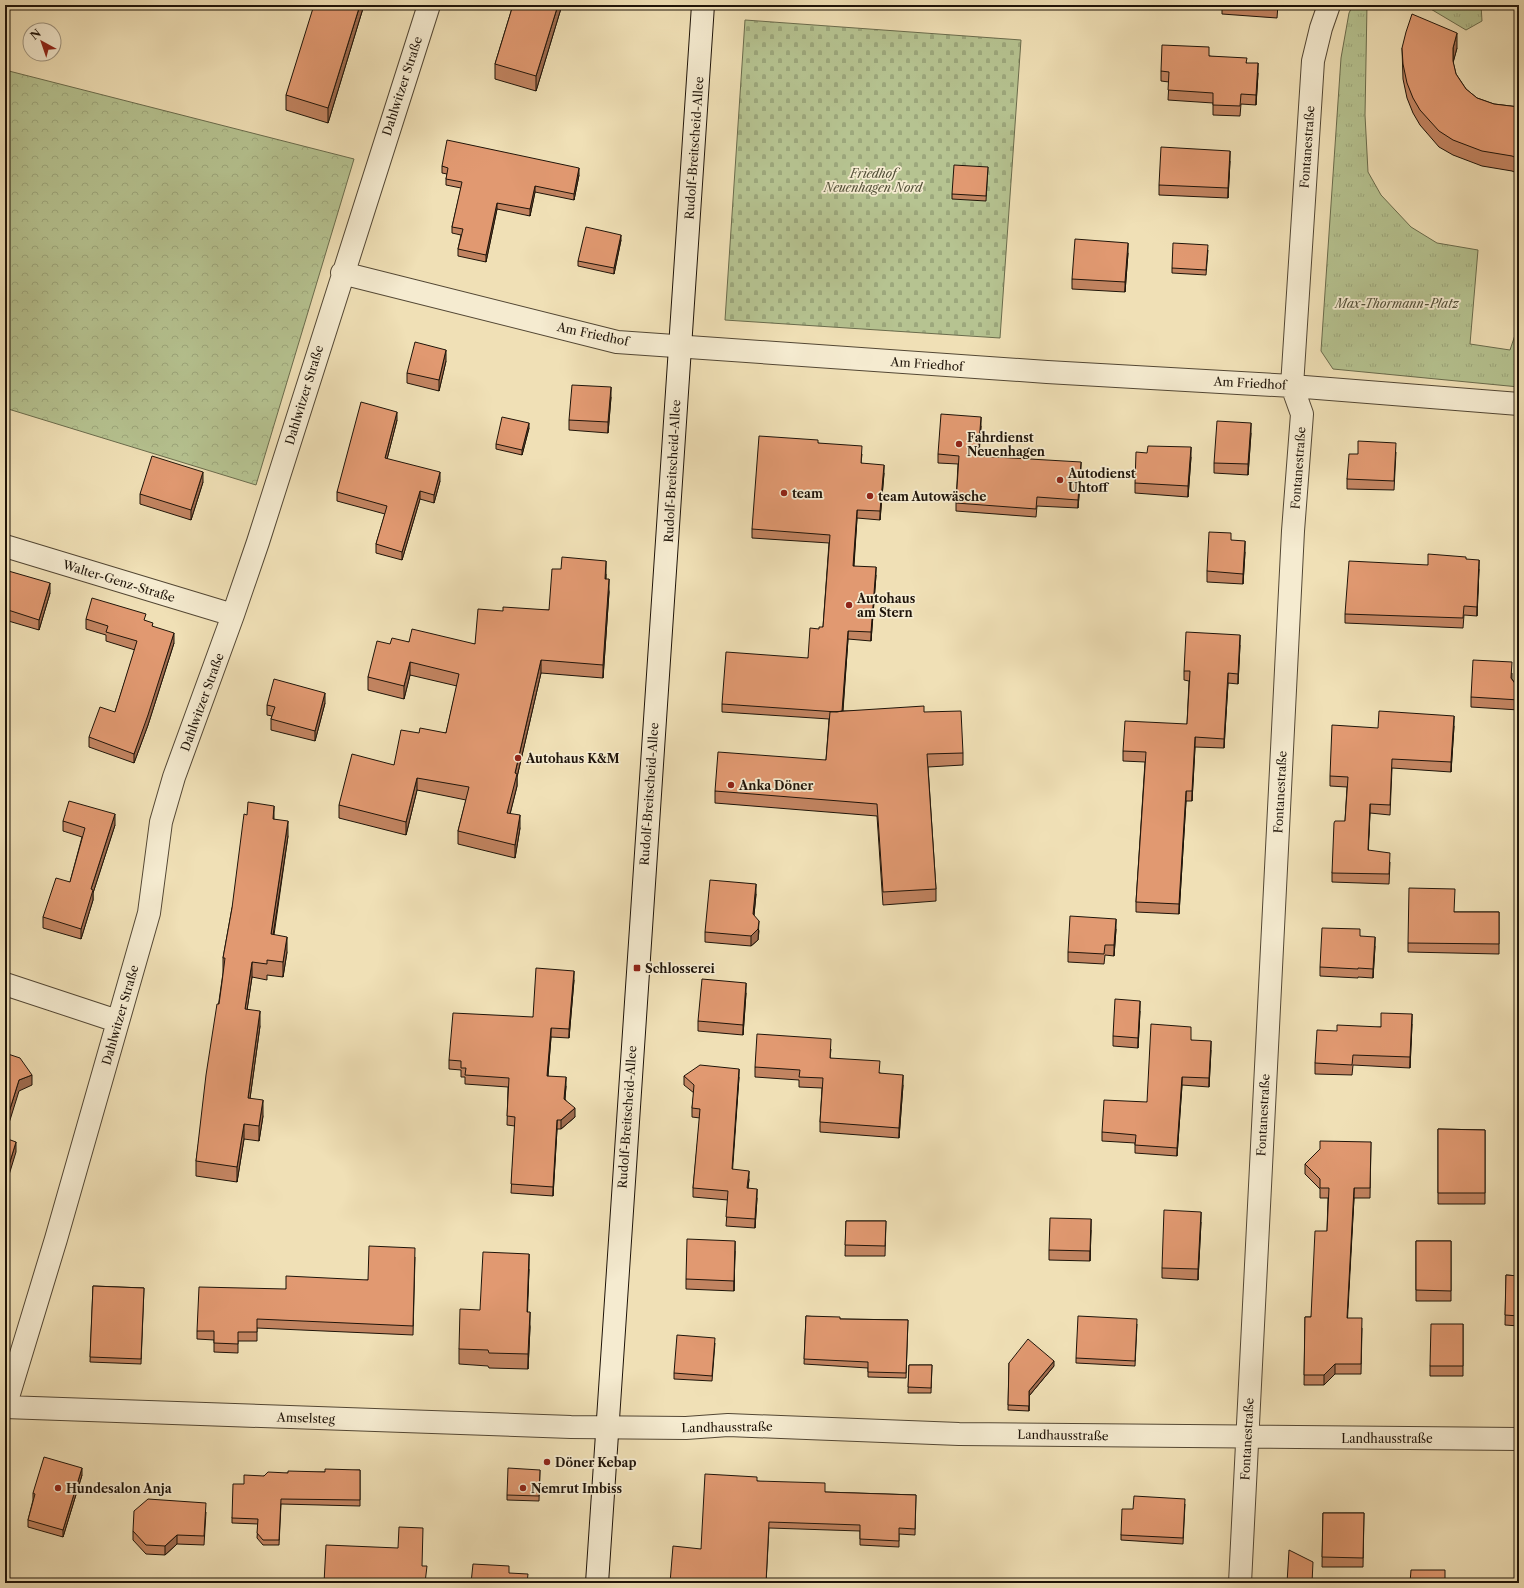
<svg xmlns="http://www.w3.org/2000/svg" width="1524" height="1588" font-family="'Libre Caslon Text',serif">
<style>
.grass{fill:url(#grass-tufts);stroke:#6a6c4d}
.forest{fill:url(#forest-crowns);stroke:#6a6c4d}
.cemetery{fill:url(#cemetery-stones);stroke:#6a6c4d}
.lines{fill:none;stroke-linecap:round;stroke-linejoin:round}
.street-casing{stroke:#534734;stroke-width:24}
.secondary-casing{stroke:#1f1409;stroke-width:24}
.street{stroke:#f5ebd0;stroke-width:22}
.secondary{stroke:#f5ebd0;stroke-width:22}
.wall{fill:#c28461;stroke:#1f1409}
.shaded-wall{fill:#9e6b4f;stroke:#1f1409}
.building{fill:#e19971;stroke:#1f1409}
.poi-dot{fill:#8f2418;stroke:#f5ebd0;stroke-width:1.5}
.labels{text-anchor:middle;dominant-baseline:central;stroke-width:3.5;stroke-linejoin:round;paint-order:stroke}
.street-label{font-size:12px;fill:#1f1409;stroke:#f5ebd0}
.park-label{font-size:12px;font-style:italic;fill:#545139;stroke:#f5ebd0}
.poi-label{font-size:12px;font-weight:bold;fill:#1f1409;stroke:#f5ebd0;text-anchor:start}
</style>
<defs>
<pattern id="grass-tufts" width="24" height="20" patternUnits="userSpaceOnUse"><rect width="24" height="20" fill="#b6c391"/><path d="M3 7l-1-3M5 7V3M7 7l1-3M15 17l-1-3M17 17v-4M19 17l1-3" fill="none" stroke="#9ca77c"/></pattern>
<pattern id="forest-crowns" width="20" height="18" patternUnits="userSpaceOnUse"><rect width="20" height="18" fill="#b6c391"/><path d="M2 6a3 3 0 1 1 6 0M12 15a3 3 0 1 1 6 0" fill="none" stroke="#9ca77c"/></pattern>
<pattern id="cemetery-stones" width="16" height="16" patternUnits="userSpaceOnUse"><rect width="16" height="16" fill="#b6c391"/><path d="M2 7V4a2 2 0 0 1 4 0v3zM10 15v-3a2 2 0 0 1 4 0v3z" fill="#9ca77c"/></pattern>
</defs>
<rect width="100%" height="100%" fill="#f0e0b6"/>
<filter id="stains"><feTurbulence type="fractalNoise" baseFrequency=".005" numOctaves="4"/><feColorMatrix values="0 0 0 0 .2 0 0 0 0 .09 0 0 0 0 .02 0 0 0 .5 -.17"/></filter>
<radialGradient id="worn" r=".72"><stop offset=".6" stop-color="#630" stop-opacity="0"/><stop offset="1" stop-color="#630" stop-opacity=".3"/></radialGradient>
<!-- grass -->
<path class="grass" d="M1353,5H1367L1365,115L1368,172L1381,195L1411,227L1437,243L1478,250L1470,344L1510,350L1518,326L1519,327V387L1333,369L1321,351L1341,58L1349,13Z
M1424,5H1481L1482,21L1466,30Z"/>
<!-- forest -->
<path class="forest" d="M5,70L354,159L256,485L5,408Z"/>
<!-- cemetery -->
<path class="cemetery" d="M745,20L1021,40L1000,338L725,320Z"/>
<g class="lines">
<defs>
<path id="street" d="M342,273L617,342L1047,372L1292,386L1519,404
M5,546L233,615
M5,984L117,1021
M5,1407L571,1427L686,1428L728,1425L959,1434L1519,1439
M5,1407L56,1239L149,913L161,822L174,777L233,615L258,542L429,5
M1240,1583L1293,531L1302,414L1292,386L1313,61L1321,28L1329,5"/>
<path id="secondary" d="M597,1583L703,5"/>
</defs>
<!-- street casing -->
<use href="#street" class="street-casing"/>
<!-- secondary casing -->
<use href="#secondary" class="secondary-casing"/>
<!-- street -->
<use href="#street" class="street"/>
<!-- secondary -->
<use href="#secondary" class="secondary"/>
</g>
<!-- wall -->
<path class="wall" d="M364,5L328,123L286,110V95Z
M513,5H562L536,91L495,79V64Z
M1222,5H1278L1277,18L1222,14Z
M1402,48H1457L1453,62L1456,74L1466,89L1477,98L1494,104L1519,107V174L1512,171L1482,166L1453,155L1439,147L1420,125L1413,113L1407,98L1403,79Z
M1209,56L1247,63L1258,73L1256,105L1241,104L1240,116L1213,115V103L1168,100L1169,82L1161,81V71Z
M1230,161L1228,198L1159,195V185Z
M442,166L579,175L574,200L535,192L530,216L497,209L486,262L458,256V249L461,235L452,233V227L461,188L446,185V179L447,174L442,173Z
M988,167L986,201L952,199V194Z
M621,240L614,274L578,266V261Z
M1208,250L1206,275L1172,273V268Z
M1128,253L1125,292L1072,289V279Z
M446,361L439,391L407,383V373Z
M611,397L608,433L569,430V420Z
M397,420L387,459L440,481L434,503L420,499L402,560L376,553V544L385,514L337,501V492Z
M981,426L979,456L1081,471L1078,508L1037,506L1036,517L956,511V503L958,464L938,463V454Z
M529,428L522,455L496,449V444Z
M1251,433L1248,475L1214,473V463Z
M818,443L862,454L861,463L884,473L880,520L857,518L854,566L876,575L871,641L848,639L843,711L924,712L963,753V765L928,767L936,889V901L883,905L877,816L715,803V791L826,760L829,719L722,712V704L808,658L819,629L823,627L829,543L752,538V529Z
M1396,452L1394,490L1347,489V479L1358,454Z
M1191,457L1188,497L1135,493V483Z
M203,482L191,520L140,504V494Z
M1231,540L1245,552L1243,584L1207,582V571Z
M1466,559L1479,569L1477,616L1464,615L1463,628L1345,623V614L1428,565Z
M5,570L50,593L39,630L5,620Z
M606,574V579L609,592L603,678L541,673L517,777V786L510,814L520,828L515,858L458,844V831L466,800L417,790L406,835L339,818V805L394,765L419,733H446L457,686L410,675L404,699L368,690V677L390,644L409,642L475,644L503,611L549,610Z
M86,619L146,621L174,643L148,725L134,763L89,747V737L115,712L135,650L106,641V635L86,629Z
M1240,645L1238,684L1228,683L1224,748L1195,747L1192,801H1186L1179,914L1136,912V902L1145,762L1123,761V751L1187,724L1189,681L1184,680V671Z
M1512,673V679L1519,689V710L1471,707V697Z
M325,703L315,741L271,730V719L272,716L267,715V705Z
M1454,726L1451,772L1392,768L1390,815L1370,813L1368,850L1390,862L1389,884L1332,882V873L1345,821L1347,787L1330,786V776L1378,728Z
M274,819L288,836L274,935L287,952L283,977L267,975V980L252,977L247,1009L260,1026L250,1098L263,1116L259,1141L244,1139L237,1182L196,1176V1161L223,973V958L232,908Z
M63,821L115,825L93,893V900L81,939L43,928V917L70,882L82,837L63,831Z
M756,894L754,915L759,931L758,940L751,946L705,942V932Z
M1454,912H1499V954L1408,952V943Z
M1116,929L1114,956L1105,955L1104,964L1068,962V952Z
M1360,936L1375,946L1373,978L1358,977V978L1320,976V967Z
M574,980L569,1038L551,1037L548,1076L566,1086L565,1099L575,1117L561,1129H557L553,1196L511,1193L515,1126L507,1125L508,1087L465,1084V1077H461V1070L449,1069V1060L533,1017Z
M746,993L743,1035L698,1031V1021Z
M1140,1011L1138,1048L1113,1046V1036Z
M1412,1024L1410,1068L1353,1065L1352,1075L1315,1074V1063L1337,1031Z
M1191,1040L1211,1050L1209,1087L1182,1085L1177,1156L1135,1153V1143L1102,1141V1132L1147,1102Z
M831,1049L830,1058L880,1073L903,1085L899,1138L820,1132V1122L822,1088L799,1087V1080L755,1077V1067Z
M684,1076L739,1077L732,1169L749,1179L748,1188L757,1198L755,1228L726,1226L728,1200L693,1197V1188L700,1118L692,1117V1108L694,1093L684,1085Z
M1438,1129L1485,1130V1204H1438Z
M1371,1142L1370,1198H1354L1347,1318L1362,1328L1361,1374H1335L1324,1385H1304L1305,1317H1311L1327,1231L1328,1198H1320V1189L1305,1174V1164Z
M846,1221H886L885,1256H845Z
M1201,1222L1198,1280L1162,1278V1268Z
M1091,1230L1090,1261L1049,1260V1250Z
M1416,1241H1451V1301H1416Z
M735,1251L734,1291L686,1289V1279Z
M415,1257L413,1335L257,1328V1341H238V1353L214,1352V1340L197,1339V1331L286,1289L368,1280Z
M529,1269L527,1312L530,1327L528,1369L489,1368L488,1366L459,1364V1349L480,1310Z
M1506,1275L1519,1276V1326L1505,1325Z
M93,1286L144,1288L141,1364L90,1362Z
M806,1316L840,1319L908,1320L906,1378L868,1377V1368L804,1364Z
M1137,1324L1135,1366L1076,1363V1358Z
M1463,1324V1376H1430V1366Z
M715,1343L712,1381L674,1379V1373Z
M1009,1363L1054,1366L1029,1396V1411L1008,1410Z
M909,1365H932L931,1393H908Z
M360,1470V1506L281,1504L279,1545H263L257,1538L258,1524L232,1523V1518L244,1484L264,1476L288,1473L325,1472Z
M540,1470L539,1501L507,1500V1495Z
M82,1475L63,1537L28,1527V1520L33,1500V1493Z
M757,1481L825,1492L916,1495L915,1535L899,1534V1547L860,1545V1531L769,1528L766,1583H670L701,1549Z
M1185,1504L1183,1544L1121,1540V1535L1133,1509Z
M206,1512L204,1545L177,1544L165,1555L146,1554L133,1540V1531Z
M1323,1513H1364L1363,1567H1322Z"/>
<!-- shaded-wall -->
<path class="shaded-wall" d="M360,5H364L328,123V108Z
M558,5H562L536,91V76Z
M1457,33V48L1453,63V48Z
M1258,63V73L1256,105V95Z
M1230,151V161L1228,198V188Z
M579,168V175L574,200V194Z
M535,186V192L530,216V209Z
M497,203V209L486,262V255Z
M621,235V240L614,274V268Z
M1128,243V253L1125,292V282Z
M446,350V361L439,391V380Z
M611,387V397L608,433V422Z
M397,412V420L385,467V458Z
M981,417V426L978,465V456Z
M529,423V428L522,455V450Z
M1251,423V433L1248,475V464Z
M1191,447V457L1188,497V486Z
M1081,462V471L1078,508V500Z
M884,465V473L880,520V511Z
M203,472V482L191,520V510Z
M440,472V481L434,503V495Z
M420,491V499L402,560V552Z
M857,510V518L853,574V566Z
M1245,541V552L1243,584V574Z
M1479,560V569L1477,616V607Z
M606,561V574L605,592V579Z
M876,567V575L871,641V632Z
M609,579V592L603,678V665Z
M50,583V593L39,630V620Z
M848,631V639L842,720V712Z
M174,633V643L148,725L134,763V754Z
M1240,635V645L1238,684V674Z
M541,660V673L517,777V786L507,826V813L515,773Z
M410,662V675L404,699V686Z
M1228,673V683L1224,748V739Z
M325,693V703L315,741V731Z
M1454,716V726L1451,772V762Z
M1195,737V747L1192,801V791Z
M417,778V790L406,835V822Z
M1186,791V801L1179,914V904Z
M1370,804V813L1368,859V850Z
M274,806V821L273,819Z
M115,814V825L93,893V900L81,939V929L91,889Z
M520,815V828L515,858V845Z
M288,821V836L271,949V934Z
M6,875V885L5,887V877Z
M756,884V894L753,925V914Z
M1116,919V929L1114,956V945Z
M759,921L758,940L751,946V936Z
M287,937V952L283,977V962Z
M1375,937V946L1373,978V969Z
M252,962V977L245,1024V1009Z
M574,971V980L569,1038V1029Z
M746,983V993L743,1035V1025Z
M1140,1001V1011L1138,1048V1038Z
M260,1011V1026L248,1113V1098Z
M1412,1014V1024L1410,1068V1057Z
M551,1028V1037L547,1085V1076Z
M1211,1041V1050L1209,1087V1078Z
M739,1069V1077L732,1178V1169Z
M32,1075V1085L19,1091L5,1136V1125L19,1080Z
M903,1075V1085L899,1138V1128Z
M566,1077V1086L564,1108V1099Z
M1182,1077V1085L1177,1156V1148Z
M263,1100V1116L259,1141V1126Z
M575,1108V1117L561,1129V1120Z
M557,1120V1129L553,1196V1187Z
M244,1124V1139L237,1182V1167Z
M16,1142V1152L5,1188V1178Z
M749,1171V1179L747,1197V1188Z
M1354,1188V1198L1347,1328V1318Z
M757,1189V1198L755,1228V1219Z
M1201,1212V1222L1198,1280V1269Z
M1091,1219V1230L1090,1261V1251Z
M735,1241V1251L734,1291V1281Z
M529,1254V1269L527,1327V1312Z
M530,1312V1327L528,1369V1354Z
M1054,1361V1366L1029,1396V1411V1391Z
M1335,1364V1374L1324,1385V1375Z
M82,1468V1475L63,1537V1530Z
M177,1535V1544L165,1555V1546Z"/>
<!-- building -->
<path class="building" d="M314,5H360L328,108L286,95Z
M513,5H558L536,76L495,64Z
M1243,5H1277V8Z
M1412,14L1457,33L1453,48V61L1456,74L1466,89L1477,98L1494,104L1519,107V159L1512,156L1482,151L1453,140L1439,131L1420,110L1413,98L1407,83L1403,64L1402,48L1406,32Z
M1162,45L1209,47V56L1247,58L1246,63H1258L1256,95L1241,94L1240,106L1213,105V93L1168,90L1169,72L1161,71Z
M447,140L579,168L574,194L535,186L530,209L497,203L486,255L458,249L463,229L452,227L462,182L446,179L448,168L442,166Z
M1161,147L1230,151L1228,188L1159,185Z
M954,165L988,167L986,196L952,194Z
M586,227L621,235L614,268L578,261Z
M1075,239L1128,243L1125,282L1072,279Z
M1173,243L1208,245L1206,270L1172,268Z
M415,342L446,350L439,380L407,373Z
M572,385L611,387L608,422L569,420Z
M361,402L397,412L385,458L440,472L434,495L420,491L402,552L376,544L387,506L337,492Z
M941,414L981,417L978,456L1081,462L1078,500L1037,497L1036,509L956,503L959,456L938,454Z
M502,417L529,423L522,450L496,444Z
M1217,421L1251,423L1248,464L1214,463Z
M759,436L818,440V443L862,446L861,463L884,465L880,511L857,510L853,566L876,567L871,632L848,631L842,711L837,712L722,704L726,652L808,658L810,628L819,629V627H823L830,535L752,529Z
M1358,441L1396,443L1394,481L1347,479L1349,454H1358Z
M1148,446L1191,447L1188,486L1135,483L1136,452L1147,453Z
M152,456L203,472L191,510L140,494Z
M1209,532L1231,533V540L1245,541L1243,574L1207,571Z
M1428,554L1466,557V559L1479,560L1477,607L1464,606L1463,618L1345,614L1349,561L1428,565Z
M562,557L606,561L605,579H609L603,665L541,660L515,773L517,774L507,813L520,815L515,845L458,831L469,787L417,778L406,822L339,805L352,754L394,765L401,730L419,733L420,728L446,733L459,674L410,662L404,686L368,677L377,641L390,644L392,638L409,642L412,629L475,644L478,609L503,611V607L549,610L552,569H561Z
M5,570L50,583L39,620L5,609Z
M92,598L146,614L144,620L153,623L152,626L174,633L148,715L134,754L89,737L100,707L115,712L137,641L106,632L108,626L86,619Z
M1186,632L1240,635L1238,674L1228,673L1224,739L1195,737L1192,791H1186L1179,904L1136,902L1146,752L1123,751L1125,721L1187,724L1190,671H1184Z
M1473,660L1512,662L1511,678L1519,689V700L1471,697Z
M274,679L325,693L315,731L271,719L275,707L267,705Z
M924,706V712L961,711L963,753L927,754L936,889L883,892L877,804L715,791L718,752L826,760L830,712Z
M1379,711L1454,716L1451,762L1392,759L1390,805L1370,804L1368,850L1390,853L1389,874L1332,873L1334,823L1335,821H1345L1348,777L1330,776L1332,725L1378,728Z
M69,801L115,814L91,889L93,890L81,929L43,917L56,878L70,882L85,828L63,821Z
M248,802L274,806L273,819L288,821L271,934L287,937L283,962L267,960V964L252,962L245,1009L260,1011L248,1098L263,1100L259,1126L244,1124L237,1167L196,1161L206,1075L217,1004H219L222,982L225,958H223L232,908L244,814L247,815Z
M710,880L756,884L753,914L759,921L758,929L751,936L705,932Z
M1409,888L1455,889L1454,912H1499V944L1408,943Z
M1070,916L1116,919L1114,945H1105L1104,954L1068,952Z
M1322,928L1360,929V936L1375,937L1373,969L1358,968V969L1320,967Z
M536,968L574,971L569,1029L551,1028L547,1076L566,1077L564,1099L575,1108L561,1120H557L553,1187L511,1184L515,1117L507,1116L509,1078L465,1075L466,1068H461V1061L449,1060L453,1013L533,1017Z
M702,979L746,983L743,1025L698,1021Z
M1115,999L1140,1001L1138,1038L1113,1036Z
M1381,1013L1412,1014L1410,1057L1353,1055L1352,1065L1315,1063L1317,1030L1337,1031V1025L1381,1027Z
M1151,1024L1191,1027V1040L1211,1041L1209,1078L1182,1077L1177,1148L1135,1145L1136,1135L1102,1132L1104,1100L1147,1102Z
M757,1034L831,1039L830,1058L880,1061L879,1073L903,1075L899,1128L820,1122L823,1078L799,1077L800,1070L755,1067Z
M5,1053L20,1058L32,1075L19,1080L5,1125Z
M700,1065L739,1069L732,1169L749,1171L747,1188L757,1189L755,1219L726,1217L728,1191L693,1188L700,1109L692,1108L694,1085L684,1076Z
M1438,1129L1485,1130V1193H1438Z
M5,1138L16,1142L5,1178Z
M1320,1141L1371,1142L1370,1188H1354L1347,1318H1362L1361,1364H1335L1324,1375H1304L1305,1317H1311L1315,1231H1327L1329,1188H1320V1179L1305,1164L1320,1149Z
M1164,1210L1201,1212L1198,1269L1162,1268Z
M1050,1218L1091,1219L1090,1251L1049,1250Z
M846,1221H886L885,1246L845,1245Z
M687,1239L735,1241L734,1281L686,1279Z
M1416,1241H1451V1291L1416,1290Z
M369,1246L415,1248L413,1326L257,1319V1332H238V1344L214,1343V1331H197L199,1287L286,1289V1276L368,1280Z
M483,1252L529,1254L527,1312H530L528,1354L489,1353L488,1350L459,1349L460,1309L480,1310Z
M1506,1275L1519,1276V1316L1505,1315Z
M93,1286L144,1288L141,1359L90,1357Z
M806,1316L840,1317V1319L908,1320L906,1373L868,1372V1362L804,1359Z
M1078,1316L1137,1319L1135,1361L1076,1358Z
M1431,1324H1463V1366H1430Z
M677,1335L715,1338L712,1376L674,1373Z
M1028,1339L1054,1361L1029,1391V1406L1008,1405L1009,1363Z
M909,1365H932L931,1388L908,1387Z
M44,1457L82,1468L63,1530L28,1520L35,1494L33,1493Z
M508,1468L540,1470L539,1496L507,1495Z
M325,1469L360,1470V1500L281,1499L279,1540H263L257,1533L258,1519L232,1518L233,1484H244V1475L264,1476L268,1472L288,1473V1471L325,1472Z
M705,1474L757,1477V1481L825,1483V1492L916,1495L915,1529L899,1528V1541L860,1539V1525L769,1522L766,1583H670L673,1546L701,1549Z
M1134,1496L1185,1499L1183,1538L1121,1535L1122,1509H1133Z
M148,1499L206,1503L204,1536L177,1535L165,1546L146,1545L133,1531L134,1511Z
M1323,1513H1364L1363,1558L1322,1557Z
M399,1527L423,1528L422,1566H427L425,1583H324L326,1545L398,1548Z
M1289,1550L1313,1562L1312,1583H1287Z
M473,1564L509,1566V1573L528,1574L527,1583H471Z
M1411,1570H1445V1583H1410Z
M1075,1582L1092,1583H1075Z"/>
<!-- markers -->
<g class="poi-dot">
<circle cx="959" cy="444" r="4"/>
<circle cx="1060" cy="480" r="4"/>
<circle cx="784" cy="493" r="4"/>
<circle cx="870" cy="496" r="4"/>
<circle cx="849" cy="605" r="4"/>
<circle cx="518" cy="758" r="4"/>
<circle cx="731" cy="785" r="4"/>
<rect x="633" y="964" width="8" height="8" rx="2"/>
<circle cx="547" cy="1462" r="4"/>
<circle cx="58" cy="1488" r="4"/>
<circle cx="523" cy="1488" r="4"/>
</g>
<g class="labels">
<!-- street labels -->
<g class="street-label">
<text transform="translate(402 86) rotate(-72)">Dahlwitzer Straße</text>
<text transform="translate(1307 147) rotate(-86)">Fontanestraße</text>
<text transform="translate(694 148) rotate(-86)">Rudolf-Breitscheid-Allee</text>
<text transform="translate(593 334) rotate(12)">Am Friedhof</text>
<text transform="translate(927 364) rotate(4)">Am Friedhof</text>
<text transform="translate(1250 383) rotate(3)">Am Friedhof</text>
<text transform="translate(304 395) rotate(-73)">Dahlwitzer Straße</text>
<text transform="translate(1298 468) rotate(-86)">Fontanestraße</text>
<text transform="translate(672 471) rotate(-87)">Rudolf-Breitscheid-Allee</text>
<text transform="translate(119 581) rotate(17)">Walter-Genz-Straße</text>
<text transform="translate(202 702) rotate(-70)">Dahlwitzer Straße</text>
<text transform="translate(1280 792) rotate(-87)">Fontanestraße</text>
<text transform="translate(649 794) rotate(-86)">Rudolf-Breitscheid-Allee</text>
<text transform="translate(120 1015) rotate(-74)">Dahlwitzer Straße</text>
<text transform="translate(1263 1115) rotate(-87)">Fontanestraße</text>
<text transform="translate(627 1117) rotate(-86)">Rudolf-Breitscheid-Allee</text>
<text transform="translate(306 1418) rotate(2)">Amselsteg</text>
<text transform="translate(727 1427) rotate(-1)">Landhausstraße</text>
<text transform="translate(1063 1435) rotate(1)">Landhausstraße</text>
<text x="1387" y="1438">Landhausstraße</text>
<text transform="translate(1247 1439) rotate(-87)">Fontanestraße</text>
</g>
<!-- park labels -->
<g class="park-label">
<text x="873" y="173">Friedhof<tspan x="873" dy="14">Neuenhagen Nord</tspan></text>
<text x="1397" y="303">Max-Thormann-Platz</text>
</g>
<!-- poi labels -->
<g class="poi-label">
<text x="967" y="437">Fahrdienst<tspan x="967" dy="14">Neuenhagen</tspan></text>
<text x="1068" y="473">Autodienst<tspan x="1068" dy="14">Uhtoff</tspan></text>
<text x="792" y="493">team</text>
<text x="878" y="496">team Autowäsche</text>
<text x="857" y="598">Autohaus<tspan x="857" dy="14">am Stern</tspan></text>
<text x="526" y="758">Autohaus K&amp;M</text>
<text x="739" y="785">Anka Döner</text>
<text x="645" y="968">Schlosserei</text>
<text x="555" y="1462">Döner Kebap</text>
<text x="66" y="1488">Hundesalon Anja</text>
<text x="531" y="1488">Nemrut Imbiss</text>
</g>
</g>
<!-- margin -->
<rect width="1524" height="1588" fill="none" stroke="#f0e0b6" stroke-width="20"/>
<rect x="6" y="6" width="1512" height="1576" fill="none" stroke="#1f1409" stroke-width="2"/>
<rect x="10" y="10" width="1504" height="1568" fill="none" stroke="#1f1409"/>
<!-- north arrow -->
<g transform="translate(42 42) rotate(320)"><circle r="19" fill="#f5ebd0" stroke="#9f9580"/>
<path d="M0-3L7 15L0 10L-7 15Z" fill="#8f2418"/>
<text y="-6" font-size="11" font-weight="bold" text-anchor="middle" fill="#1f1409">N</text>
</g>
<rect width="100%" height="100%" filter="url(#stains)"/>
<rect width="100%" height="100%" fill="url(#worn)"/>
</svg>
